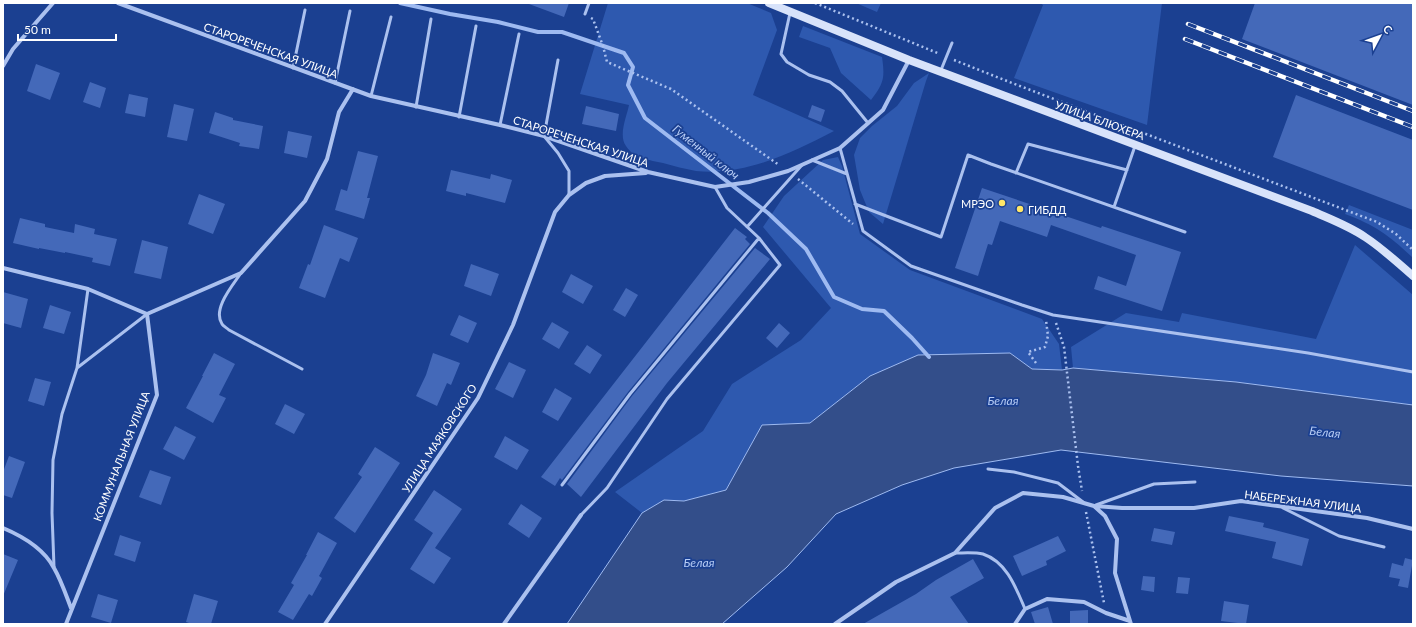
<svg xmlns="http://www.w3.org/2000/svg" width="1416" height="627" font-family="Lato,sans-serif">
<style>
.green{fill:#2e59af}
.water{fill:#334e8a;stroke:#9ebaf1}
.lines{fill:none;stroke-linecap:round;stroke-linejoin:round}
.stream{stroke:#9ebaf1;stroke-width:4}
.building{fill:#4469b9}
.path{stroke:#abc1ef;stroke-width:2.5;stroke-dasharray:2 3;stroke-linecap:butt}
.service{stroke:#abc1ef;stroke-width:3}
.minor{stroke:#abc1ef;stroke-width:4}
.secondary{stroke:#d8e3fa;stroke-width:8}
.rail-casing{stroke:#fff;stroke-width:4.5}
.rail{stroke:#1b4091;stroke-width:3;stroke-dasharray:9;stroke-linecap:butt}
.poi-dot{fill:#ffe668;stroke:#1b4091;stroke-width:1.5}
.labels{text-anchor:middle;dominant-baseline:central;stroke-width:3.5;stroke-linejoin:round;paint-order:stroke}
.street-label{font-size:11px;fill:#fff;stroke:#1b4091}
.poi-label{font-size:11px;fill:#fff;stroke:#1b4091;text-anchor:end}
.water-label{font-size:12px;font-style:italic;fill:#b7ccf5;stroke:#1b4091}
</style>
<rect width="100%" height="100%" fill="#1b4091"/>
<!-- green -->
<path class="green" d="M608,3H747L771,13L777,30L753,95L834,131C791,153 746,176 696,171C685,169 674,166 663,163C650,160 634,159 626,146C618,135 627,116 629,105L580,94Z
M856,3H881L877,12Z
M1040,3H1162L1147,125L1014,78L1043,5Z
M803,26L882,57C885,78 884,83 871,100L841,73L830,48L799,37Z
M929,73L926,81L883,224L869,212L860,190L854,155L860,138L872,126L897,106L914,83Z
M838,157L842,166L860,234L910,270L1042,319L1059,344L1062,370L1032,369L1010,353L870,376L810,423L762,425L726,490L684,501L664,500L642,513L615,492L703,431L732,384L801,340L831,308L763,227L784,196L823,160Z
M1349,205L1413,230V258C1390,236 1375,225 1345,214Z
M1355,245L1413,295V405L1236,382L1073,368L1071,347L1126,313L1179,322L1182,313L1316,339Z"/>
<!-- water -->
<path class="water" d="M1010,353L1032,369L1062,370L1073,368L1236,382L1413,405V486L1281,476L1061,450L954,468L902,485L836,514L787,567L722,624H567L642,513L664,500L684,501L726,490L762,425L810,423L870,376L918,355Z"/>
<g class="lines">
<!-- stream -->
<path class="stream" d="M400,3L450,14L498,22L538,32H562L624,53L633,67L628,85L645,118L768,213L806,249L834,297L862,309L884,311L912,338L929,357"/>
</g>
<!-- building -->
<path class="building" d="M530,3H569L564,17L529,4Z
M1255,3H1413V105L1242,39Z
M36,64L60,73L50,100L27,91Z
M90,82L106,88L100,108L83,102Z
M129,94L148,98L145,117L125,113Z
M1296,95L1413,140V210L1273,157Z
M174,104L194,109L187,141L167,137Z
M812,105L825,110L821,122L808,117Z
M586,106L619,114L616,131L582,124Z
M215,112L233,118V120L263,126L259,149L239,146L240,143L209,133Z
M288,131L312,136L307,158L284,153Z
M358,151L378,156L367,198H370L364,219L335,210L341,189L347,191Z
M451,170L490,179L491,174L512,180L505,203L466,193V196L446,191Z
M982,188L1101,228L1102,226L1181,252L1162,311L1094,289L1098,276L1126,286L1136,255L1051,225L1047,237L1000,221L992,245L988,244L978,276L955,268Z
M199,194L225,204L213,234L188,224Z
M20,218L45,224V227L74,233L75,224L95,229L94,234L117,239L110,266L92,262L93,258L65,252V253L39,248V249L13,243Z
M324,225L358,238L349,262L340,258L325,298L299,288L308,264L310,265Z
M735,228L747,237L745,239L750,244L628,392L562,480L560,478L555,486L541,477Z
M142,240L168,247L161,279L134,273Z
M755,248L770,259L667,383L581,497L567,484L632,396Z
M471,264L499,274L491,296L464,286Z
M571,274L593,286L583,304L562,292Z
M626,288L638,295L625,317L613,310Z
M3,292L28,299L21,328L3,323Z
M50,305L71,312L64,334L43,328Z
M459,315L477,323L468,343L450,335Z
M552,322L569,332L559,349L542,339Z
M779,323L790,333L777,348L766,338Z
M587,345L602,355L590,374L574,364Z
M214,353L235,364L219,395L226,398L213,423L186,408L203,376H202Z
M433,353L460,363L451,385L447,383L437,406L416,396L426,375Z
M509,362L526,370L513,398L495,389Z
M35,378L51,382L44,406L28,401Z
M555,388L572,398L558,421L542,412Z
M285,404L305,414L294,434L275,424Z
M175,426L196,437L184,460L163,449Z
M505,436L529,450L517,470L494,457Z
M375,447L400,463L355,533L334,518L362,477L358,474Z
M9,456L25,462L12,498L3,495V472Z
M150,470L171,477L161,505L139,497Z
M434,490L462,509L435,548L451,558L434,584L410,569L433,533L414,520Z
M521,504L542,518L529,538L508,524Z
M1229,516L1264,523L1263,527L1309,539L1302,566L1272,558L1276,542L1225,531Z
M1154,528L1175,532L1172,545L1151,541Z
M318,532L337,543L319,576L322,578L312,596L309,594L293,620L278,612L294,585L291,583L307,555H306Z
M120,535L141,542L135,562L114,555Z
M1058,536L1066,551L1046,561L1047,565L1022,576L1013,556Z
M3,554L18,560L3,596Z
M1405,558L1413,560L1408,588L1398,586L1400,579L1389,577L1392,563L1403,566Z
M973,559L984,578L950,597L969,624H863L916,594L936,580Z
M1143,576L1155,577L1154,592L1141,590Z
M1178,577L1190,578L1188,594L1176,593Z
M98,594L118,600L111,623L91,617Z
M194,594L218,601L211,624H192L186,622Z
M1224,601L1249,605L1246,624L1221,621Z
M1048,607L1053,624H1035L1031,612Z
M1088,610V624H1070V611Z"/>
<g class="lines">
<!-- path -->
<path class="path" d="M815,3L940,54
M591,18L593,19L603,46L607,62L671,89L779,165
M954,60L1012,83L1377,222L1396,234L1413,250
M798,179L853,224
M1056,323L1064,347L1078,466L1082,491
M1036,363L1028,352L1045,347L1048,336L1046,320
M1086,512L1104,603"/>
<!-- service -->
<path class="service" d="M790,13L781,54L787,62L809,75L830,82L842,91L868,123
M585,14L589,3
M558,60L544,136L558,153L569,171V195
M293,68L305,10
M941,70L952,43
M335,83L350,11
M371,96L391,17
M416,107L431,19
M459,117L476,26
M500,125L519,34
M840,148L863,231L911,266L1022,305L1053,315L1308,353L1413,372
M812,160L847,174
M1016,173L1028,144L1127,170
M855,204L941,237L968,155L991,164L1185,232
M1114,207L1135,146
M747,227L802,165
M241,273C233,285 212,309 222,324C223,326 227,328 229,330L302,369
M77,368L88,289
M988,469L1014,472L1058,483L1083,502
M562,485L630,394L759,238L727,208L715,187
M1096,505L1154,484L1195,482
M1283,508L1339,536L1384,547
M581,515L607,488L667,399L780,265L759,238
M955,553C964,553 975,552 983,554C1007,562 1016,588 1025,609
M54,567L52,513L53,460L62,414L77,368L147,314"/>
<!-- minor -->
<path class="minor" d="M118,3L371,96L500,125L544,136L648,172L715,187L749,182L788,171L840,148L883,110L909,60
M3,66L13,49L53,3
M3,268L88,289L147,314
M1095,506L1122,508H1194L1241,501L1367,518L1413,529
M3,528C22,536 44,549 54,568C61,580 66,595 71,608
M66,624L157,395L147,314L241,273L305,201L327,159L339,112L353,89
M325,624L478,398L513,325L555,212L569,195L586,183L605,176L646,173
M504,624L581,515
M835,624L896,582L955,553L995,508L1023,493L1063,497L1094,506L1105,516L1117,539L1115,573L1131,624
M1015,624L1025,609L1047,599L1084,602L1106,613L1130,621"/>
<!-- secondary -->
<path class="secondary" d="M769,3L909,60L1312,211C1330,219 1349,226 1365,237C1382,248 1398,263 1413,276"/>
<defs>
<path id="rail" d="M1188,24L1413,111
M1185,39L1413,127"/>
</defs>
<!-- rail casing -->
<use href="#rail" class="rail-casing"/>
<!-- rail -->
<use href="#rail" class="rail"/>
</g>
<!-- markers -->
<g class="poi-dot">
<circle cx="1002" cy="203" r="4"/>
<circle cx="1020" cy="209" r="4"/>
</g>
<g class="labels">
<!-- street labels -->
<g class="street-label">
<text transform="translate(271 50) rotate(20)">СТАРОРЕЧЕНСКАЯ УЛИЦА</text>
<text transform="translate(1100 120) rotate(20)">УЛИЦА БЛЮХЕРА</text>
<text transform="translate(581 141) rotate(18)">СТАРОРЕЧЕНСКАЯ УЛИЦА</text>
<text transform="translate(439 438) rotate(-57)">УЛИЦА МАЯКОВСКОГО</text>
<text transform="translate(121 456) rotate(-69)">КОММУНАЛЬНАЯ УЛИЦА</text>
<text transform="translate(1303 501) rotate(7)">НАБЕРЕЖНАЯ УЛИЦА</text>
</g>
<!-- poi labels -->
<g class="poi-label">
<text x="994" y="203">МРЭО</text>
<text x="1028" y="209" text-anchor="start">ГИБДД</text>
</g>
<!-- water labels -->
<g class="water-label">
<text transform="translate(706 152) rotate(38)">Гуменный ключ</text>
<text x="1003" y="400">Белая</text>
<text transform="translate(1325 432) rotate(6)">Белая</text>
<text x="699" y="562">Белая</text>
</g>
</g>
<!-- border -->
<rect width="1416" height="627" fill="none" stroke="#ffffff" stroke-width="8"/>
<!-- north arrow -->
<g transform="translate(1380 36) rotate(49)" stroke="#1b4091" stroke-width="3" paint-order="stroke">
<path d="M0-3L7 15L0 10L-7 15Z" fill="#ffffff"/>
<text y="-6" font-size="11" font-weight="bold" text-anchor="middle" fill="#ffffff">С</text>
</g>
<!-- scale -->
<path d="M18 34v6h98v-6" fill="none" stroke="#ffffff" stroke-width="2"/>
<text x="24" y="34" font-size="12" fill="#ffffff" stroke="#1b4091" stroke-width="3" paint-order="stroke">50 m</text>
</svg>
